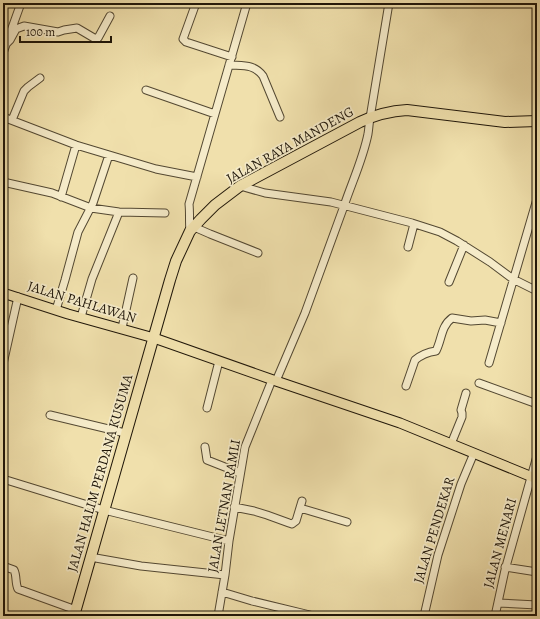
<svg xmlns="http://www.w3.org/2000/svg" width="540" height="619" font-family="Alegreya,serif">
<style>
.lines{fill:none;stroke-linecap:round;stroke-linejoin:round}
.minor-casing{stroke:#534832;stroke-width:9}
.major-casing{stroke:#1f1609;stroke-width:11}
.highway-casing{stroke:#1f1609;stroke-width:12}
.minor{stroke:#f5ebc9;stroke-width:7}
.major{stroke:#f0e0ac;stroke-width:9}
.highway{stroke:#f0e0ac;stroke-width:10}
.labels{text-anchor:middle;dominant-baseline:central;stroke-width:3.5;stroke-linejoin:round;paint-order:stroke}
.street-label{font-size:14px;fill:#1f1609;stroke:#f5ebc9}
</style>
<rect width="100%" height="100%" fill="#f0e0ac"/>
<filter id="stains"><feTurbulence type="fractalNoise" baseFrequency=".005" numOctaves="4"/><feColorMatrix values="0 0 0 0 .2 0 0 0 0 .09 0 0 0 0 .02 0 0 0 .5 -.17"/></filter>
<radialGradient id="worn" r=".72"><stop offset=".6" stop-color="#630" stop-opacity="0"/><stop offset="1" stop-color="#630" stop-opacity=".3"/></radialGradient>
<g class="lines">
<defs>
<path id="minor" d="M196,3L183,39L186,42L232,57
M7,43L10,40L16,29L24,26L58,32L64,30L77,28L94,38H98L110,16
M3,53L21,3
M229,65C244,66 254,64 263,76L280,117
M146,90L215,114
M3,117L76,145L156,169L197,177
M12,120L24,91L28,87L40,78
M3,182L52,193L91,208L119,212L165,213
M240,186L265,193L331,202L412,223L440,232L457,241L490,262L513,279L537,291
M61,197L76,145
M194,227L210,234L258,253
M190,231C189,222 190,213 189,204L247,3
M408,247L414,224
M449,282L464,245
M56,310L65,280L78,232L93,203L109,155
M81,317L92,279L119,212
M122,328L133,278
M489,363L537,199
M3,364L18,297
M276,381L305,313L344,206C352,182 363,159 368,134C369,128 369,123 370,118L389,3
M479,383L537,404
M406,386L415,360C421,355 429,352 436,351C442,339 441,326 452,318L471,321L485,320L501,323
M207,408L219,361
M50,415L125,433
M451,444L462,417V413L461,410L466,393
M205,447L207,460L240,473
M3,479L104,510L229,541
M234,507L254,511L267,515L289,523L292,524L296,521L302,501
M300,508L347,522
M90,557L141,566L225,575
M3,566L14,570C17,576 15,583 18,589L76,610
M505,567L537,572
M222,592L252,601L314,616
M498,603L537,605
M218,616L225,575L229,541L245,447L272,380
M424,616L438,555L461,484L474,453
M495,616L505,570L537,456"/>
<path id="major" d="M3,293L68,314L154,338L276,381L400,423L537,479"/>
<path id="highway" d="M74,616L170,280L176,261L190,231L201,219L215,205L240,186L360,122C375,115 390,111 407,110L505,122L537,121"/>
</defs>
<!-- minor casing -->
<use href="#minor" class="minor-casing"/>
<!-- major casing -->
<use href="#major" class="major-casing"/>
<!-- highway casing -->
<use href="#highway" class="highway-casing"/>
<!-- minor -->
<use href="#minor" class="minor"/>
<!-- major -->
<use href="#major" class="major"/>
<!-- highway -->
<use href="#highway" class="highway"/>
</g>
<g class="labels">
<!-- street labels -->
<g class="street-label">
<text transform="translate(290 145) rotate(-29)">JALAN RAYA MANDENG</text>
<text transform="translate(82 302) rotate(17)">JALAN PAHLAWAN</text>
<text transform="translate(100 473) rotate(-74)">JALAN HALIM PERDANA KUSUMA</text>
<text transform="translate(224 506) rotate(-80)">JALAN LETNAN RAMLI</text>
<text transform="translate(434 530) rotate(-73)">JALAN PENDEKAR</text>
<text transform="translate(500 543) rotate(-75)">JALAN MENARI</text>
</g>
</g>
<!-- margin -->
<rect width="540" height="619" fill="none" stroke="#f0e0ac" stroke-width="16"/>
<rect x="4" y="4" width="532" height="611" fill="none" stroke="#1f1609" stroke-width="2"/>
<rect x="8" y="8" width="524" height="603" fill="none" stroke="#1f1609"/>
<!-- scale -->
<path d="M20 36v6h91v-6" fill="none" stroke="#1f1609" stroke-width="2"/>
<text x="26" y="36" font-size="12" fill="#1f1609" stroke="#f5ebc9" stroke-width="3" paint-order="stroke">100 m</text>
<rect width="100%" height="100%" filter="url(#stains)"/>
<rect width="100%" height="100%" fill="url(#worn)"/>
</svg>
